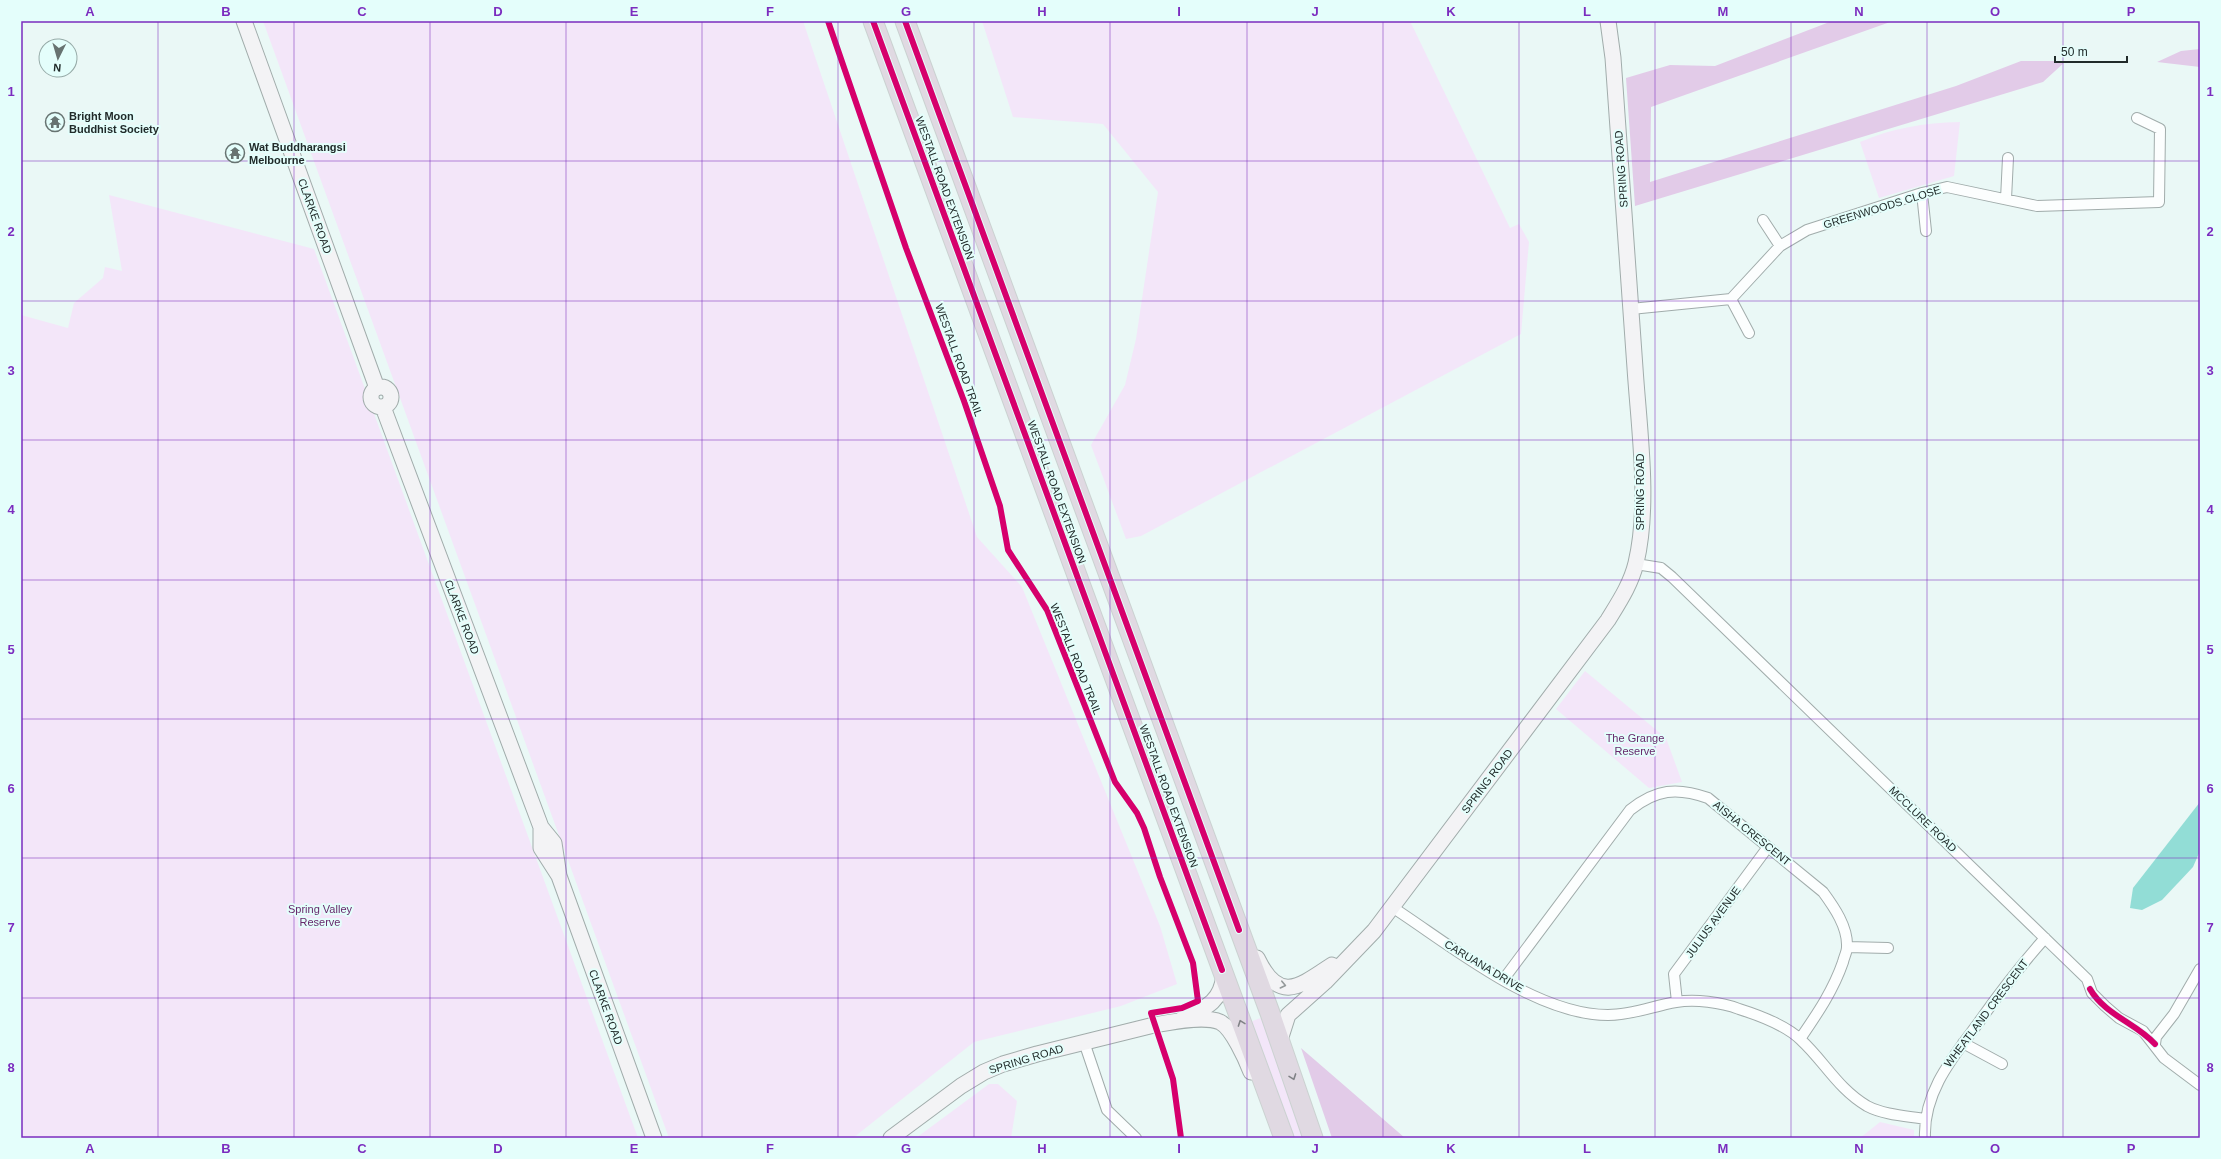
<svg xmlns="http://www.w3.org/2000/svg" width="2221" height="1159" font-family="Helvetica,sans-serif">
<style>
.green{fill:#f3e6f9}
.forest{fill:#e2cbe8}
.water{fill:#92ddd6}
.lines{fill:none;stroke-linecap:round;stroke-linejoin:round}
.street-casing{stroke:#a1acab;stroke-width:12}
.secondary-casing{stroke:#a1acab;stroke-width:17}
.highway-casing{stroke:#cbd2d1;stroke-width:21}
.street{stroke:#fcfefe;stroke-width:10}
.secondary{stroke:#f3f3f5;stroke-width:15}
.highway{stroke:#e0d9e2;stroke-width:19}
.cycleway-casing{stroke:#e4fefb;stroke-width:8}
.cycleway{stroke:#d6006c;stroke-width:6}
.oneway{stroke:#94999a}
.oneway2{stroke:#808286}
.grid{fill:none;stroke:#7b2cbf;stroke-width:1;stroke-opacity:0.55}
.labels{text-anchor:middle;dominant-baseline:central;stroke-width:4;stroke-linejoin:round;paint-order:stroke}
.poi-label{font-size:11px;font-weight:bold;fill:#212b2a;stroke:#e4fefb;text-anchor:start}
.street-label{font-size:11px;fill:#212b2a;stroke:#e4fefb}
.park-label{font-size:11px;fill:#66286b;stroke:#e4fefb}
.neatline{fill:none;stroke:#7b2cbf;stroke-width:1.5}
.grid-label{font-size:13px;text-anchor:middle;font-weight:bold;fill:#7b2cbf}
</style>
<rect width="100%" height="100%" fill="#eaf8f6"/>
<!-- green -->
<path class="green" d="M263,21H803L977,537L1022,587L1160,926L1177,984L1121,1006L974,1042L853,1138H669Z
M982,21H1410L1510,228L1519,224L1529,242L1521,334L1141,536L1126,539L1091,445L1125,385L1136,339L1158,192L1103,124L1013,117Z
M1960,122L1954,176L1879,198L1860,142C1893,128 1923,123 1960,122Z
M109,195L314,249L638,1138H21V315L68,328L74,303L103,278L105,267L122,271Z
M1585,671L1666,738L1682,782L1649,788L1556,709Z
M1266,1016L1308,1138H1289L1247,1023Z
M989,1084H998L1017,1101L1011,1138H916Z
M1880,1122L1914,1130V1138H1860Z"/>
<!-- forest -->
<path class="forest" d="M1832,21H1893L1651,107L1650,182L1956,86L2021,61H2066L2043,82L1635,206L1626,78L1670,65L1715,66Z
M2200,49V67L2157,62L2181,51Z
M1301,1048L1405,1138H1332Z"/>
<!-- water -->
<path class="water" d="M2200,802V851L2193,867L2162,900L2142,910L2130,908L2133,888Z"/>
<g class="lines">
<defs>
<path id="street" d="M1922,193L1926,231
M2006,199L2008,158
M1763,220L1780,246
M1731,299L1749,333
M1631,309L1731,299L1780,246L1807,230L1922,193L1947,187L2037,206L2159,202L2160,129L2137,118
M1636,564L1661,568L1672,577L2087,979L2092,993L2105,1006L2119,1018L2143,1031L2164,1058L2200,1085
M1392,907C1452,946 1535,1015 1608,1015C1632,1015 1653,1006 1676,1002C1695,999 1721,1002 1739,1009C1758,1015 1787,1026 1801,1040C1824,1061 1838,1089 1867,1106C1884,1115 1907,1116 1925,1119
M1847,947L1888,948
M1503,980L1630,810C1656,789 1677,787 1708,798L1823,892C1834,907 1848,927 1847,947C1847,952 1844,957 1843,962C1833,991 1817,1014 1800,1039
M1677,1002L1674,974L1768,847
M1084,1042L1107,1110L1136,1138
M1963,1043L2002,1064
M2155,1044L2156,1037L2174,1014L2200,969
M1925,1138C1923,1092 1953,1057 1979,1022C2000,992 2021,965 2045,938"/>
<path id="secondary" d="M244,21L377,388
M371 397a10 10 0 1 1 20 0a10 10 0 1 1-20 0Z
M383,407L541,827L554,843L559,876
M541,827V848L559,876L654,1138
M1257,958C1279,1004 1299,987 1332,965
M1182,1019C1205,1008 1221,1003 1224,975
M1280,1040L1288,1015L1325,982L1374,931L1608,620C1619,602 1631,584 1636,563C1650,504 1639,429 1635,368C1628,264 1620,161 1613,58L1608,21
M891,1138L961,1086L984,1072L1003,1064L1037,1054L1154,1025C1171,1022 1204,1015 1220,1022C1232,1028 1246,1059 1251,1072"/>
<path id="highway" d="M873,21L1284,1138
M905,21L1270,1013L1313,1138"/>
</defs>
<!-- street casing -->
<use href="#street" class="street-casing"/>
<!-- secondary casing -->
<use href="#secondary" class="secondary-casing"/>
<!-- highway casing -->
<use href="#highway" class="highway-casing"/>
<!-- street -->
<use href="#street" class="street"/>
<!-- secondary -->
<use href="#secondary" class="secondary"/>
<!-- highway -->
<use href="#highway" class="highway"/>
<defs>
<path id="cycleway" d="M828,21L906,248L964,401L1000,506L1008,550L1047,610L1115,782L1137,813L1144,828L1160,877L1193,963L1198,1001L1182,1008L1151,1013L1173,1079L1181,1138
M873,21L1222,970
M905,21L1239,930
M2090,989C2105,1015 2136,1023 2155,1044"/>
</defs>
<!-- cycleway casing -->
<use href="#cycleway" class="cycleway-casing"/>
<!-- cycleway -->
<use href="#cycleway" class="cycleway"/>
</g>
<!-- one-way arrows -->
<defs><path id="oneway-chevron" d="M-2-3.5L2.5 0L-2 3.5" fill="none" stroke-width="1.6" stroke-linecap="round" stroke-linejoin="round"/></defs>
<use class="oneway" href="#oneway-chevron" transform="translate(1283 985) rotate(13)"/>
<g class="oneway2">
<use href="#oneway-chevron" transform="translate(1241 1023) rotate(-110)"/>
<use href="#oneway-chevron" transform="translate(1293 1077) rotate(70)"/>
</g>
<!-- grid -->
<path class="grid" d="M158,21V1138M294,21V1138M430,21V1138M566,21V1138M702,21V1138M838,21V1138M974,21V1138M1110,21V1138M1247,21V1138M1383,21V1138M1519,21V1138M1655,21V1138M1791,21V1138M1927,21V1138M2063,21V1138M21,161H2200M21,301H2200M21,440H2200M21,580H2200M21,719H2200M21,858H2200M21,998H2200"/>
<!-- icons -->
<defs>
<symbol id="temple-ring" viewBox="-11 -11 22 22"><circle r="9.5" fill="#e4fefb" stroke="#677371" stroke-width="1.5"/><path d="M0-6L5-2H3V0L6.5 2.5H4V6H1.5V3h-3V6H-4V2.5H-6.5L-3 0V-2H-5Z" fill="#677371"/></symbol>
</defs>
<g fill-rule="evenodd">
<use href="#temple-ring" x="44" y="111" width="22" height="22"/>
<use href="#temple-ring" x="224" y="142" width="22" height="22"/>
</g>
<g class="labels">
<!-- poi labels -->
<g class="poi-label">
<text x="69" y="116">Bright Moon<tspan x="69" dy="13">Buddhist Society</tspan></text>
<text x="249" y="147">Wat Buddharangsi<tspan x="249" dy="13">Melbourne</tspan></text>
</g>
<!-- street labels -->
<g class="street-label">
<text transform="translate(1621 169) rotate(-94)">SPRING ROAD</text>
<text transform="translate(945 188) rotate(70)">WESTALL ROAD EXTENSION</text>
<text transform="translate(1882 207) rotate(-17)">GREENWOODS CLOSE</text>
<text transform="translate(315 216) rotate(70)">CLARKE ROAD</text>
<text transform="translate(959 360) rotate(70)">WESTALL ROAD TRAIL</text>
<text transform="translate(1057 492) rotate(70)">WESTALL ROAD EXTENSION</text>
<text transform="translate(1640 492) rotate(-90)">SPRING ROAD</text>
<text transform="translate(462 617) rotate(69)">CLARKE ROAD</text>
<text transform="translate(1076 659) rotate(68)">WESTALL ROAD TRAIL</text>
<text transform="translate(1487 781) rotate(-53)">SPRING ROAD</text>
<text transform="translate(1169 796) rotate(70)">WESTALL ROAD EXTENSION</text>
<text transform="translate(1923 819) rotate(44)">MCCLURE ROAD</text>
<text transform="translate(1752 833) rotate(39)">AISHA CRESCENT</text>
<text transform="translate(1713 922) rotate(-54)">JULIUS AVENUE</text>
<text transform="translate(1484 966) rotate(31)">CARUANA DRIVE</text>
<text transform="translate(606 1007) rotate(70)">CLARKE ROAD</text>
<text transform="translate(1986 1013) rotate(-53)">WHEATLAND CRESCENT</text>
<text transform="translate(1026 1059) rotate(-17)">SPRING ROAD</text>
</g>
<!-- park labels -->
<g class="park-label">
<text x="1635" y="738">The Grange<tspan x="1635" dy="13">Reserve</tspan></text>
<text x="320" y="909">Spring Valley<tspan x="320" dy="13">Reserve</tspan></text>
</g>
</g>
<!-- border -->
<rect width="2221" height="1159" fill="none" stroke="#e4fefb" stroke-width="44"/>
<!-- north arrow -->
<g transform="translate(58 58) rotate(185)"><circle r="19" fill="#e4fefb" stroke="#96aaa7"/>
<path d="M0-3L7 15L0 10L-7 15Z" fill="#677371"/>
<text y="-6" font-size="11" font-weight="bold" text-anchor="middle" fill="#212b2a">N</text>
</g>
<!-- scale -->
<path d="M2055 56v6h72v-6" fill="none" stroke="#212b2a" stroke-width="2"/>
<text x="2061" y="56" font-size="12" fill="#212b2a" stroke="#e4fefb" stroke-width="3" paint-order="stroke">50 m</text>
<rect x="22" y="22" width="2177" height="1115" class="neatline"/>
<g class="grid-label">
<text x="90" y="16">A</text>
<text x="226" y="16">B</text>
<text x="362" y="16">C</text>
<text x="498" y="16">D</text>
<text x="634" y="16">E</text>
<text x="770" y="16">F</text>
<text x="906" y="16">G</text>
<text x="1042" y="16">H</text>
<text x="1179" y="16">I</text>
<text x="1315" y="16">J</text>
<text x="1451" y="16">K</text>
<text x="1587" y="16">L</text>
<text x="1723" y="16">M</text>
<text x="1859" y="16">N</text>
<text x="1995" y="16">O</text>
<text x="2131" y="16">P</text>
<text x="11" y="96">1</text>
<text x="2210" y="96">1</text>
<text x="11" y="236">2</text>
<text x="2210" y="236">2</text>
<text x="11" y="375">3</text>
<text x="2210" y="375">3</text>
<text x="11" y="514">4</text>
<text x="2210" y="514">4</text>
<text x="11" y="654">5</text>
<text x="2210" y="654">5</text>
<text x="11" y="793">6</text>
<text x="2210" y="793">6</text>
<text x="11" y="932">7</text>
<text x="2210" y="932">7</text>
<text x="11" y="1072">8</text>
<text x="2210" y="1072">8</text>
<text x="90" y="1153">A</text>
<text x="226" y="1153">B</text>
<text x="362" y="1153">C</text>
<text x="498" y="1153">D</text>
<text x="634" y="1153">E</text>
<text x="770" y="1153">F</text>
<text x="906" y="1153">G</text>
<text x="1042" y="1153">H</text>
<text x="1179" y="1153">I</text>
<text x="1315" y="1153">J</text>
<text x="1451" y="1153">K</text>
<text x="1587" y="1153">L</text>
<text x="1723" y="1153">M</text>
<text x="1859" y="1153">N</text>
<text x="1995" y="1153">O</text>
<text x="2131" y="1153">P</text>
</g>
</svg>
